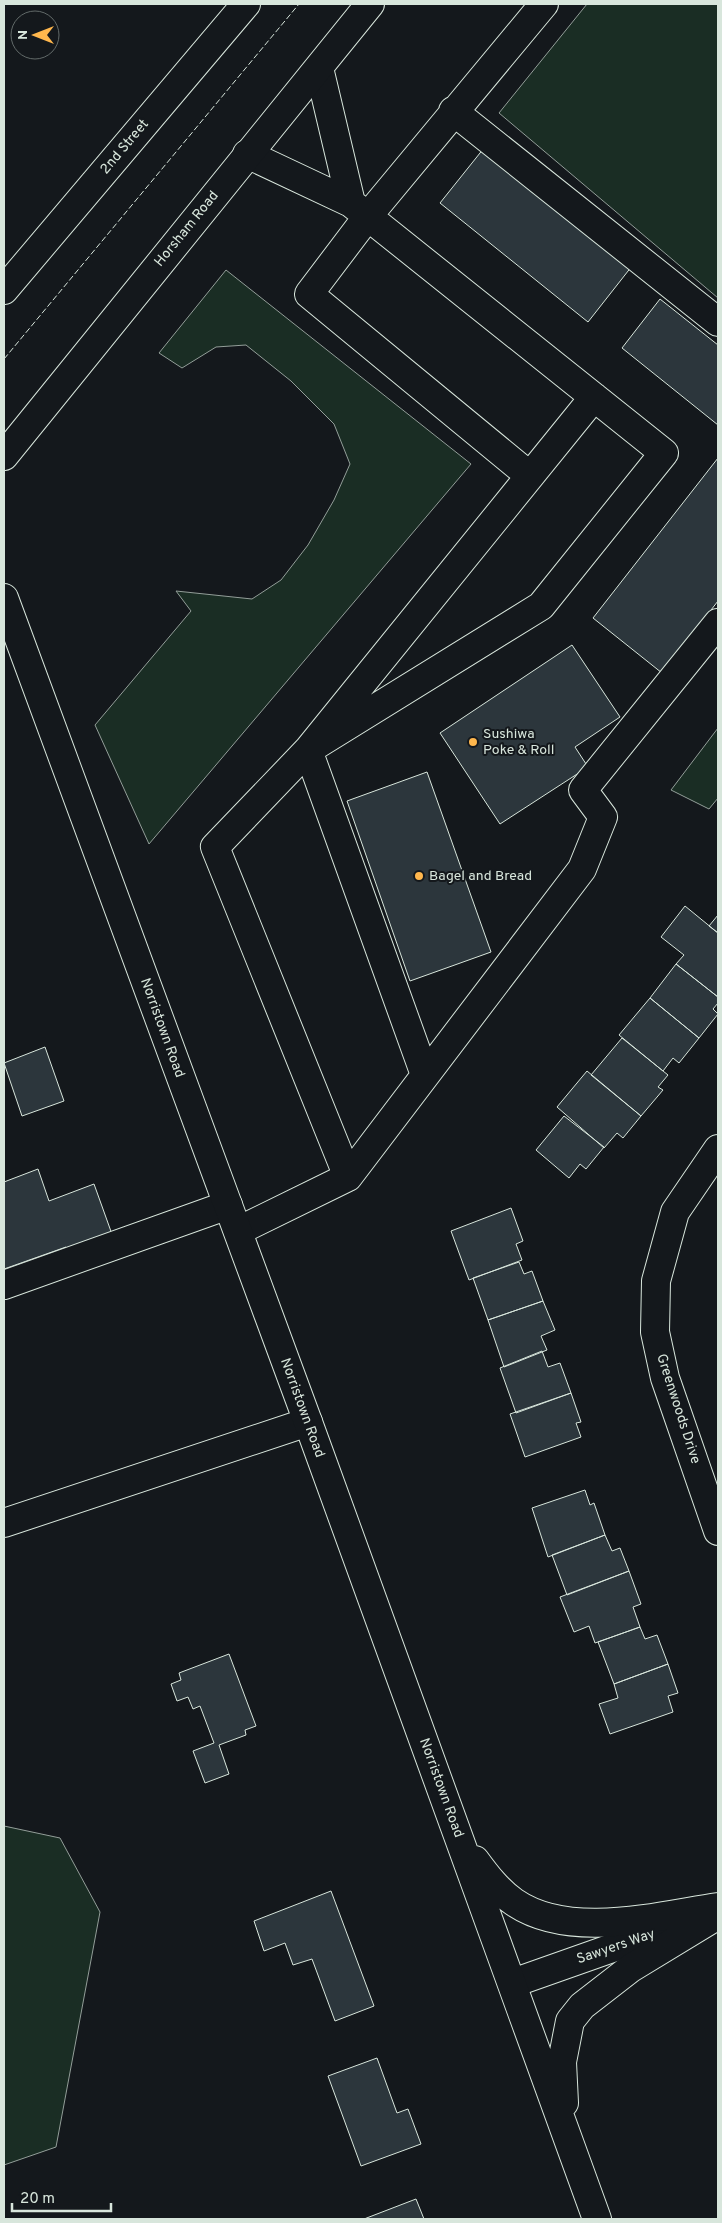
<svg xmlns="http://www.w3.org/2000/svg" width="722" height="2223" font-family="Overpass,sans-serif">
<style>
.green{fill:#1a2d24;stroke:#939e99}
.building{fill:#2c363c;stroke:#d8e6dc}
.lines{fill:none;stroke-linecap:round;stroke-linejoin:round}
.minor-casing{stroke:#d8e6dc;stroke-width:30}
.major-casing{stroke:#d8e6dc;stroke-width:30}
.minor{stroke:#14181c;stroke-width:28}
.major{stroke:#14181c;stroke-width:28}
.fence{stroke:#d8e6dc;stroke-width:1;stroke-dasharray:6 2.5;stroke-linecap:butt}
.poi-dot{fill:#ffb74d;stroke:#14181c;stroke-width:2}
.labels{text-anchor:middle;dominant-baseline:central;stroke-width:4;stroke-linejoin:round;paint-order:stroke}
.street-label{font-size:14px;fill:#d8e6dc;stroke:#14181c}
.poi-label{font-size:14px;fill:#d8e6dc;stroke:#14181c;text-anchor:start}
</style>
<rect width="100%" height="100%" fill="#14181c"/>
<!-- green -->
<path class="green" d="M587,4H718V298L499,113Z
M226,270L471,464L149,844L95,725L191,611L176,591L252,599L281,580L308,545L334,500L350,464L334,424L291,381L246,345L216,347L182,368L159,353Z
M718,728V798L709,809L671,790Z
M4,1826L60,1838L100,1912L56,2147L4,2165Z"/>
<!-- building -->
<path class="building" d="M484,148L632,266L588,322L440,203Z
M660,299L718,345V425L622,348Z
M718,458V601L662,673L593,618Z
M572,645L620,717L575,747L588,767L500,824L440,733Z
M427,772L491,952L410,981L347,801Z
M685,906L718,933V997L676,964L684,955L661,937Z
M718,915V933L709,926Z
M676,964L718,997V1003L713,1009L718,1014L699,1038L650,998Z
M650,998L699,1038L679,1063L673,1058L663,1071L619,1035Z
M622,1038L668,1075L658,1087L663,1090L641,1116L591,1075Z
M45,1047L64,1101L22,1116L4,1063Z
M587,1071L641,1116L623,1138L617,1133L604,1148L557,1107Z
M564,1116L604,1147L586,1169L580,1164L569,1178L536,1150Z
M38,1169L49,1201L94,1184L113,1237L69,1253L66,1247L4,1269V1182Z
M511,1208L523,1241L516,1244L522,1260L469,1280L451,1231Z
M519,1262L524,1274L532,1271L543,1301L488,1320L473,1278Z
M543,1301L555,1330L541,1336L547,1350L504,1367L488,1320Z
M542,1351L548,1367L560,1363L571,1393L516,1413L500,1368Z
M571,1393L581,1422L576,1423L581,1437L525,1457L510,1414Z
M585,1490L590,1505L594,1503L605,1535L548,1557L532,1508Z
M605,1535L612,1551L620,1548L629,1571L567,1595L552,1555Z
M629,1571L641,1604L633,1607L640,1627L595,1643L589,1626L574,1632L560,1597Z
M640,1627L645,1639L657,1635L668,1664L614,1684L598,1642Z
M229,1654L256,1726L245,1730L246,1735L219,1745L229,1774L205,1783L193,1751L214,1743L200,1706L193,1709L188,1697L177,1701L171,1684L181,1680L179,1673Z
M668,1664L678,1693L668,1696L673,1712L610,1734L599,1704L618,1698L614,1684Z
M331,1891L374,2006L335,2021L312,1959L293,1965L285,1943L264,1951L254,1921Z
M377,2058L397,2113L408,2109L421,2144L361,2166L328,2076Z
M416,2199L424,2219H364Z"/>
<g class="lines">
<defs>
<path id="minor" d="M319,68L351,203
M453,111L718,322
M247,154L351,203L664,453L541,606L308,750L425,1075
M4,290L246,4
M530,476L309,294L368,216L544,4
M718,1149L675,1212L656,1281L655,1332L665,1378L718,1531
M348,1177L215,847L308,750L594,397
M238,1231L348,1177L582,869L603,817L583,790L718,623
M4,1285L228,1205
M4,1523L308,1422
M513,1983L700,1917"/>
<path id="major" d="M4,456L370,4
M4,598L308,1422L597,2219
M475,1860C486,1875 498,1891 514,1902C569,1940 657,1916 718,1907
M564,2103L562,2062L570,2021L582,2006L631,1968L718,1915"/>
</defs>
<!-- minor casing -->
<use href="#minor" class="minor-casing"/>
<!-- major casing -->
<use href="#major" class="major-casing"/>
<!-- minor -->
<use href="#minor" class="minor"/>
<!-- major -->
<use href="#major" class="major"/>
<!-- fence -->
<path class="fence" d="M4,359L299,4"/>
</g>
<!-- markers -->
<g class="poi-dot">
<circle cx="473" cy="742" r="5"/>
<circle cx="419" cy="876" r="5"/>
</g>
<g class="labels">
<!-- street labels -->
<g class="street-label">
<text transform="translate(125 147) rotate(-50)">2nd Street</text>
<text transform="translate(187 229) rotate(-51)">Horsham Road</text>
<text transform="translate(162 1028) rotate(70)">Norristown Road</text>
<text transform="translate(302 1408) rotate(70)">Norristown Road</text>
<text transform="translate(678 1409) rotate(72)">Greenwoods Drive</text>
<text transform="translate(441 1788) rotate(70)">Norristown Road</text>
<text transform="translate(616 1947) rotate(-19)">Sawyers Way</text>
</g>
<!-- poi labels -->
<g class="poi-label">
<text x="483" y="734">Sushiwa<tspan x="483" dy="16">Poke &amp; Roll</tspan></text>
<text x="429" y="876">Bagel and Bread</text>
</g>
</g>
<!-- border -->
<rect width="722" height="2223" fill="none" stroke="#d8e6dc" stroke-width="10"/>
<!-- north arrow -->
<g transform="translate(35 35) rotate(270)"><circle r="24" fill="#14181c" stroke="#626a69"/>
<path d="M0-4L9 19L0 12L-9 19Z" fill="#ffb74d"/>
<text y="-8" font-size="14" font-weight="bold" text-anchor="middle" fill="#d8e6dc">N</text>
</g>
<!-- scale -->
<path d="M12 2203v8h99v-8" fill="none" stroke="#d8e6dc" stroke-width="2.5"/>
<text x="20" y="2203" font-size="15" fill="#d8e6dc" stroke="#14181c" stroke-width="4" paint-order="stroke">20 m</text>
</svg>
